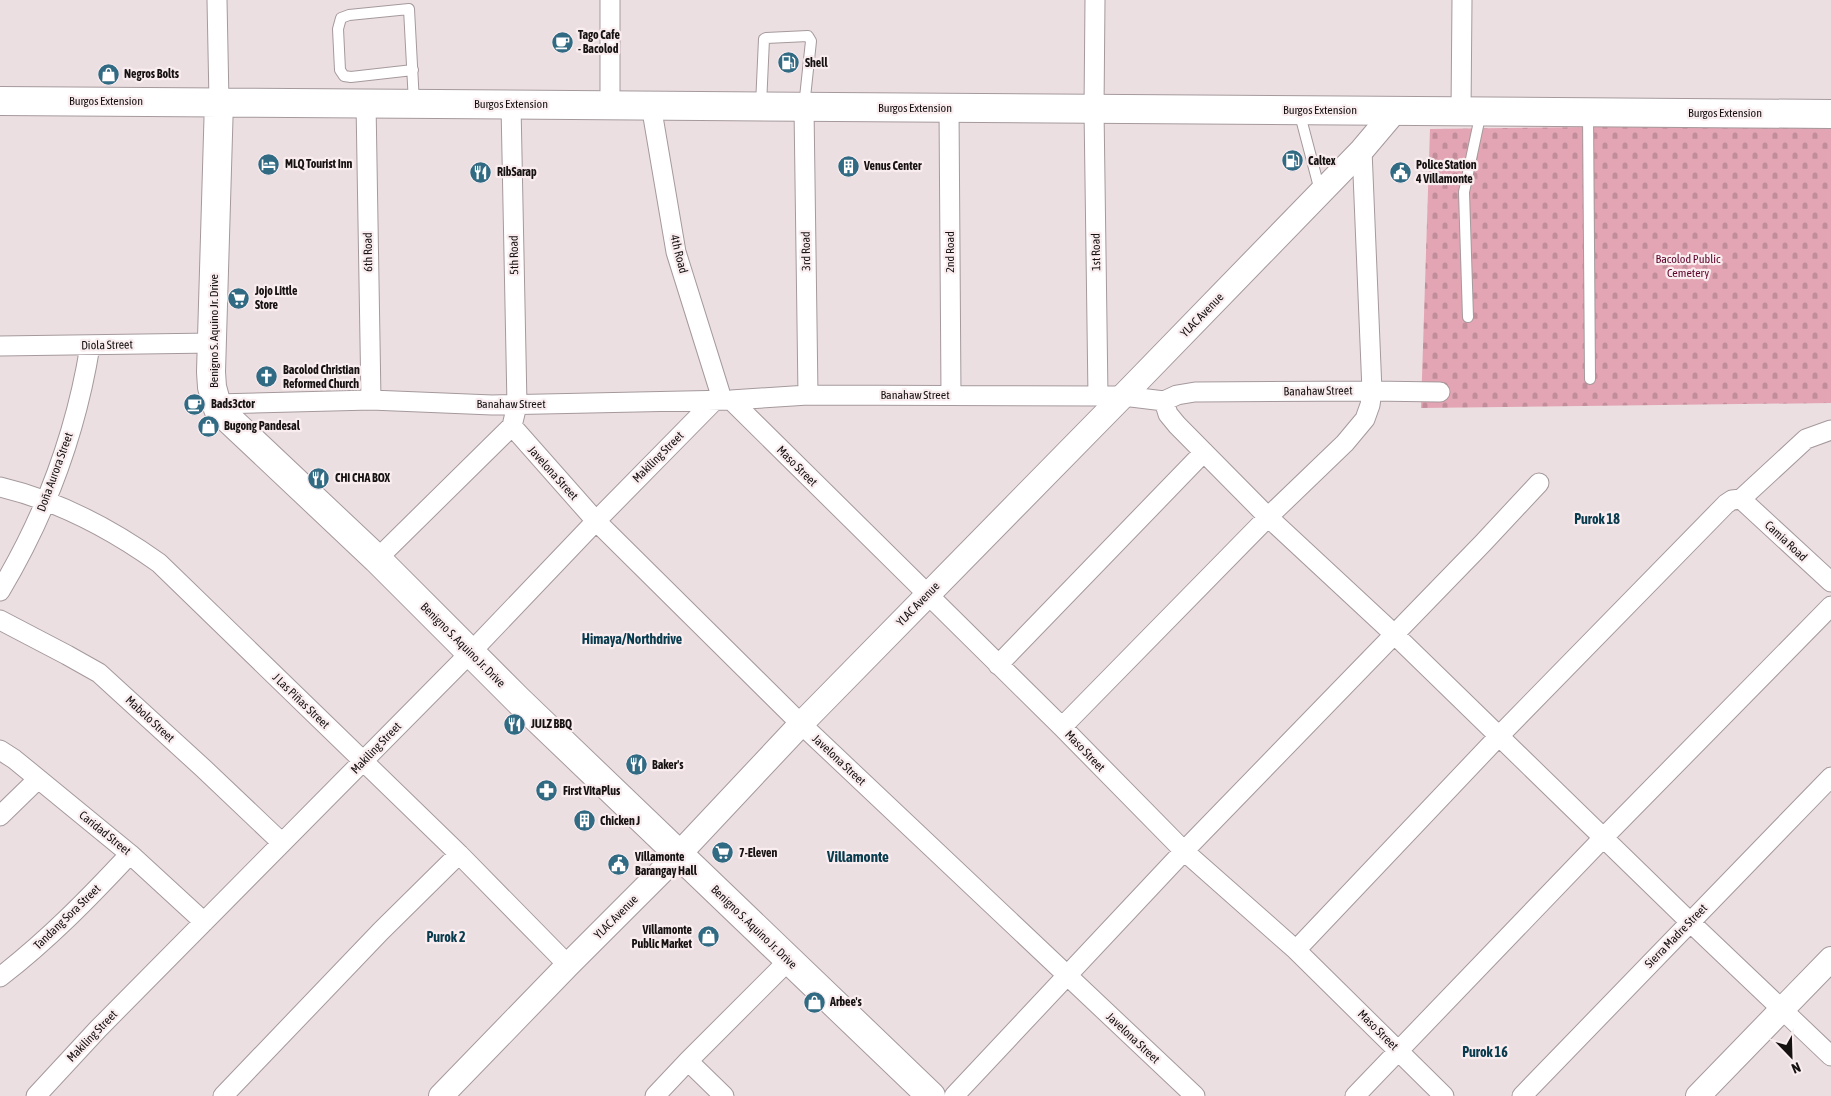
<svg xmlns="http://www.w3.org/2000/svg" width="1831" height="1096" font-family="'Asap Condensed',sans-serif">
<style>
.cemetery{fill:url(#cemetery-stones)}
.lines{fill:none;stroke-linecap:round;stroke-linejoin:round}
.service-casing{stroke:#a5999c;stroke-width:12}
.minor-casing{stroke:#a5999c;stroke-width:21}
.tertiary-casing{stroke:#a5999c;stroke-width:26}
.secondary-casing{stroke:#a5999c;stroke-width:30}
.service{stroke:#fff;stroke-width:10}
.minor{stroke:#fff;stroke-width:19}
.tertiary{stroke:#fff;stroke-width:24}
.secondary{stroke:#fff;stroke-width:28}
.labels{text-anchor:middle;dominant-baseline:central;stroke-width:4.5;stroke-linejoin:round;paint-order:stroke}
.poi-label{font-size:12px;font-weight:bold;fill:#161212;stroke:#faedef;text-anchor:start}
.street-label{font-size:12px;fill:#161212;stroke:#faedef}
.park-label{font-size:12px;fill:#5e042b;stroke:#faedef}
.neighbourhood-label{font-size:14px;font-weight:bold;fill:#083b4e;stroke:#faedef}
.quarter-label{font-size:15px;font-weight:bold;fill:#083b4e;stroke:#faedef}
</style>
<defs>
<pattern id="cemetery-stones" width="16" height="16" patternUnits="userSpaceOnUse" patternTransform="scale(1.25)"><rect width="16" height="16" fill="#e3a5b4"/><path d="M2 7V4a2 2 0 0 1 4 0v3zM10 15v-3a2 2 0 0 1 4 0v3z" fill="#c28d9a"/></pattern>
</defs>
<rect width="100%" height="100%" fill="#ecdfe2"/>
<!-- cemetery -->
<path class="cemetery" d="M1831,124V403L1421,408L1430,129Z"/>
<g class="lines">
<defs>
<path id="service" d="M413,70L351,77L344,76L340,70L338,29L341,18L349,15L409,9L414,103
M761,105L764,39L766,38L808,36L811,41L804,107
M1299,111L1320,191
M1588,113L1590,379
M1468,317L1464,192L1481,112"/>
<path id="minor" d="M217,0L219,101
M610,0V104
M1095,0L1094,109L1098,396
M366,103L371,400
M511,105L517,405L512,426L596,521L801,724L1195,1096
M651,105L676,252L722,399
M804,108L808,395
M949,108L951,395
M1461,112L1462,0
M0,346L213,343
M731,400L1062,727L1184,851L1296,950L1444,1096
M1164,401L1168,414L1177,425L1268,517L1394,634L1690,922L1831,1056
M216,404L371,400L492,405L731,400L808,395L1098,396H1123L1164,401L1177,395L1195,392L1372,391L1362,150
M0,487C59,501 110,528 159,563L459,854L568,965
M1741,499L1831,582
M377,559L512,426
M0,591C45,516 76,433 90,346
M0,620L67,655L99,673L203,768L282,843
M998,665L1204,452
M1062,727L1268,517L1345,443L1365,419L1370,405L1372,391L1440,392
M0,750L14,759L130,854L204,922
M0,816L38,779
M1296,950L1499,736L1726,504L1732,500L1741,499L1806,439L1831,430
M0,977C48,940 89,898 130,854
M688,1061L724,1096
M36,1096L98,1029L471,652L596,521L716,399
M223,1096L381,931L459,854
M655,1096L688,1061L788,961
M954,1096L1184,851L1483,543L1539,483
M1355,1096L1604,837L1831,606
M1522,1096L1831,777"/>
<path id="tertiary" d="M441,1096L568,965L679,854L801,724L1123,396L1362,150L1395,111
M1698,1096L1831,959"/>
<path id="secondary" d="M0,101L1831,114
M219,101L211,372L212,387L218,409L377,559L518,700L931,1096"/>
</defs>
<!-- service casing -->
<use href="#service" class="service-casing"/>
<!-- minor casing -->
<use href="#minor" class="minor-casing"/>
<!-- tertiary casing -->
<use href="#tertiary" class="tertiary-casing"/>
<!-- secondary casing -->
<use href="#secondary" class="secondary-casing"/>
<!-- service -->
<use href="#service" class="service"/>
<!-- minor -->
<use href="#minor" class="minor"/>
<!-- tertiary -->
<use href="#tertiary" class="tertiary"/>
<!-- secondary -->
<use href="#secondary" class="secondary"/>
</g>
<!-- icons -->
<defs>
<symbol id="cafe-disc" viewBox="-11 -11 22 22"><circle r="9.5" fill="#316a83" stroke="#faedef"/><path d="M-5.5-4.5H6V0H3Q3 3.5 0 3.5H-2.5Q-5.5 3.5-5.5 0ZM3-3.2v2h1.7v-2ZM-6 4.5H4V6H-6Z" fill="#fff"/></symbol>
<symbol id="fuel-disc" viewBox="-11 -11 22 22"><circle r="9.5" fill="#316a83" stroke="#faedef"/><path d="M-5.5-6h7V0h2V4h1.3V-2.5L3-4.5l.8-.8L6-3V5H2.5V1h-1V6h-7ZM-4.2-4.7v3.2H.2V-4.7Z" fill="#fff"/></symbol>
<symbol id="shop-disc" viewBox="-11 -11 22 22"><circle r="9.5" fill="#316a83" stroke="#faedef"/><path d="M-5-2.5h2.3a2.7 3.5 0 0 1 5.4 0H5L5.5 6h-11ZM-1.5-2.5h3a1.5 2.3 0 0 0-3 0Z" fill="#fff"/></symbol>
<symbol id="hotel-disc" viewBox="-11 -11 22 22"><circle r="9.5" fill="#316a83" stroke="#faedef"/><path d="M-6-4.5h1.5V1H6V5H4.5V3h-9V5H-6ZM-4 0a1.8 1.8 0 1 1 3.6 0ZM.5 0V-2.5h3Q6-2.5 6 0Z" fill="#fff"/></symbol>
<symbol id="building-disc" viewBox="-11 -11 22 22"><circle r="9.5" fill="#316a83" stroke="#faedef"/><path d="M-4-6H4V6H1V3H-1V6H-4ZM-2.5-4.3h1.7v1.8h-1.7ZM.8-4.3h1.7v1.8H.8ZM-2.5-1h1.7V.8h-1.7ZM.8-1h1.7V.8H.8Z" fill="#fff"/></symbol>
<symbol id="restaurant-disc" viewBox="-11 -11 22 22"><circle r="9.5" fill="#316a83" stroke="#faedef"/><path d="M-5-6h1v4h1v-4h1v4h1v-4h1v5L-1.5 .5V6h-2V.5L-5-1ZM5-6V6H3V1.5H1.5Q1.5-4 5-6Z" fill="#fff"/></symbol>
<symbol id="civic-disc" viewBox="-11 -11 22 22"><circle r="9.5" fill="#316a83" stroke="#faedef"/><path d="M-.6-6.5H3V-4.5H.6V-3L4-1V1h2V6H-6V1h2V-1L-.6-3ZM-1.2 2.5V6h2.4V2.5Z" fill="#fff"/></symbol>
<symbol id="supermarket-disc" viewBox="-11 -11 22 22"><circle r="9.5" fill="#316a83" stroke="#faedef"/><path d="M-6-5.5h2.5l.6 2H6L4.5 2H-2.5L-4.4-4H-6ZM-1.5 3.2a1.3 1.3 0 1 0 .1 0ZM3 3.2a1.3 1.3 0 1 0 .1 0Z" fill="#fff"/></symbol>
<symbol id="church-disc" viewBox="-11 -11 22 22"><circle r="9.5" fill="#316a83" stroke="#faedef"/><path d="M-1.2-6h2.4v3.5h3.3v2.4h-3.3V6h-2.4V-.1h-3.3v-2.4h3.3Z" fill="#fff"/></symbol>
<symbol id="pharmacy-disc" viewBox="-11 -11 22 22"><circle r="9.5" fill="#316a83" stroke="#faedef"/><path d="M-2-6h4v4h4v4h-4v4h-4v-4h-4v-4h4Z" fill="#fff"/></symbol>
</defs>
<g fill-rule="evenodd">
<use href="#cafe-disc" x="550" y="30" width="25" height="25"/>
<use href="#fuel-disc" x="776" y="50" width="25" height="25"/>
<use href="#shop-disc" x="96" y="62" width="25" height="25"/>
<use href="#fuel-disc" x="1280" y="148" width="25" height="25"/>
<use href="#hotel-disc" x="256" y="152" width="25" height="25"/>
<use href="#building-disc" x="836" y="154" width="25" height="25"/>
<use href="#restaurant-disc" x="468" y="160" width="25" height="25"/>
<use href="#civic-disc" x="1388" y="160" width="25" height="25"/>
<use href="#supermarket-disc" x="226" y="286" width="25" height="25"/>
<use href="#church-disc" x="254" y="364" width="25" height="25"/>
<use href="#cafe-disc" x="182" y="392" width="25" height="25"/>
<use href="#shop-disc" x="196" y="414" width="25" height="25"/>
<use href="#restaurant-disc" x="306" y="466" width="25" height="25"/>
<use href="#restaurant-disc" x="502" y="712" width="25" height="25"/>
<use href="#restaurant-disc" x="624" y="752" width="25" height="25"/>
<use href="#pharmacy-disc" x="534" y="778" width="25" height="25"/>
<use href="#building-disc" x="572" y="808" width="25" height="25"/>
<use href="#supermarket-disc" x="710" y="840" width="25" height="25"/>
<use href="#civic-disc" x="606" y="852" width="25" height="25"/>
<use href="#shop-disc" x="696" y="924" width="25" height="25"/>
<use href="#shop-disc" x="802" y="990" width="25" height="25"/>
</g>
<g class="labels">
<!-- poi labels -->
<g class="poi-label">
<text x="578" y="35">Tago Cafe<tspan x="578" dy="14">- Bacolod</tspan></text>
<text x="805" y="63">Shell</text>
<text x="124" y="74">Negros Bolts</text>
<text x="1308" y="161">Caltex</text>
<text x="285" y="164">MLQ Tourist Inn</text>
<text x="1416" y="165">Police Station<tspan x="1416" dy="14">4 Villamonte</tspan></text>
<text x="864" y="166">Venus Center</text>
<text x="497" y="172">RibSarap</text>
<text x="255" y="291">Jojo Little<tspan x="255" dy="14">Store</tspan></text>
<text x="283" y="370">Bacolod Christian<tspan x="283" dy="14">Reformed Church</tspan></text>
<text x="211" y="404">Bads3ctor</text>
<text x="224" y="426">Bugong Pandesal</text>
<text x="335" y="478">CHI CHA BOX</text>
<text x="531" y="724">JULZ BBQ</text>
<text x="652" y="765">Baker's</text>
<text x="563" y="791">First VitaPlus</text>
<text x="600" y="821">Chicken J</text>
<text x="739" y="853">7-Eleven</text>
<text x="635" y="857">Villamonte<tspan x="635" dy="14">Barangay Hall</tspan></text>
<text x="692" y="930" text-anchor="end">Villamonte<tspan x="692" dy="14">Public Market</tspan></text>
<text x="830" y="1002">Arbee's</text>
</g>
<!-- street labels -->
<g class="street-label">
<text x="106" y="101">Burgos Extension</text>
<text x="511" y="104">Burgos Extension</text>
<text x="915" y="108">Burgos Extension</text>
<text x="1320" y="110">Burgos Extension</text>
<text x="1725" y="113">Burgos Extension</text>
<text transform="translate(806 251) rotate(-91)">3rd Road</text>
<text transform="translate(368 252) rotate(-91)">6th Road</text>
<text transform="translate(950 252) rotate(-90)">2nd Road</text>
<text transform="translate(1096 252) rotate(-91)">1st Road</text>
<text transform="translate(679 254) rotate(76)">4th Road</text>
<text transform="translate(514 255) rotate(-91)">5th Road</text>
<text transform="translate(1202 315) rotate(-46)">YLAC Avenue</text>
<text transform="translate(214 331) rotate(-90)">Benigno S. Aquino Jr. Drive</text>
<text transform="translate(107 345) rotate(-1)">Diola Street</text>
<text transform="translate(1318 391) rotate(-1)">Banahaw Street</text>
<text x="915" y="395">Banahaw Street</text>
<text x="511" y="404">Banahaw Street</text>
<text transform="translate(658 457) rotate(-45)">Makiling Street</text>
<text transform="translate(797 466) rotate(45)">Maso Street</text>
<text transform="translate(55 472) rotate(-70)">Doña Aurora Street</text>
<text transform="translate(553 473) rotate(48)">Javelona Street</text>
<text transform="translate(1786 541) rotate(43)">Camia Road</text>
<text transform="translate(918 604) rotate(-46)">YLAC Avenue</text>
<text transform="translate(463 645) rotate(45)">Benigno S. Aquino Jr. Drive</text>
<text transform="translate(301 701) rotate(44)">J Las Piñas Street</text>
<text transform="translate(150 719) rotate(43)">Mabolo Street</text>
<text transform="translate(376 748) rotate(-46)">Makiling Street</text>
<text transform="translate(1085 751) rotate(46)">Maso Street</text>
<text transform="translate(839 760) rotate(43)">Javelona Street</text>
<text transform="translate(105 833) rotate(39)">Caridad Street</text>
<text transform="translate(67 917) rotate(-44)">Tandang Sora Street</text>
<text transform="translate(616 917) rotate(-45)">YLAC Avenue</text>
<text transform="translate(754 927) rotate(44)">Benigno S. Aquino Jr. Drive</text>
<text transform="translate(1676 936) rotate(-46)">Sierra Madre Street</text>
<text transform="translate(1378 1030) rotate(45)">Maso Street</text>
<text transform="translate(92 1036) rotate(-46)">Makiling Street</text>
<text transform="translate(1133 1038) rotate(43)">Javelona Street</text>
</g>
<!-- park labels -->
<g class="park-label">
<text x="1688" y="259">Bacolod Public<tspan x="1688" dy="14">Cemetery</tspan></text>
</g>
<!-- neighbourhood labels -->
<g class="neighbourhood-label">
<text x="1597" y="519">Purok 18</text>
<text x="632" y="639">Himaya/Northdrive</text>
<text x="446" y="937">Purok 2</text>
<text x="1485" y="1052">Purok 16</text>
</g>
<!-- quarter labels -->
<g class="quarter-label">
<text x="858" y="856">Villamonte</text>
</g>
</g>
<!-- north arrow -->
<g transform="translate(1791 1056) rotate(157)" stroke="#faedef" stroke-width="4" paint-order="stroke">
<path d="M0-4L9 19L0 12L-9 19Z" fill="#161212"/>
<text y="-8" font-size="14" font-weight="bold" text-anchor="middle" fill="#161212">N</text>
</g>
</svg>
